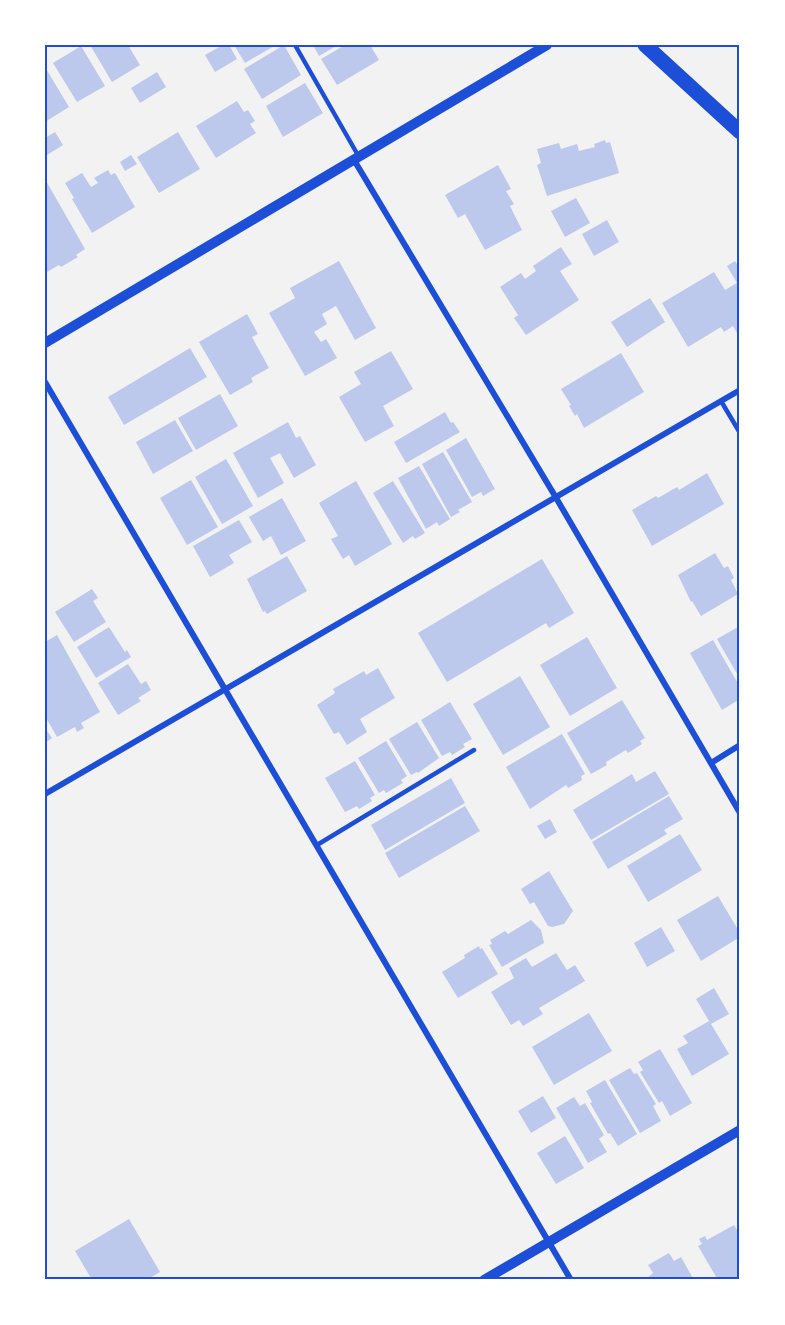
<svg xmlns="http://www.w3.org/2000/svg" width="785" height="1325" font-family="'DejaVu Sans',sans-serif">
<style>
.building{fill:#bdc9ec}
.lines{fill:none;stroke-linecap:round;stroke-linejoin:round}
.service{stroke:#1d4ed8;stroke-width:4.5}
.minor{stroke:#1d4ed8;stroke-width:6}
.tertiary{stroke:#1d4ed8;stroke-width:10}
.primary{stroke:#1d4ed8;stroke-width:15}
.neatline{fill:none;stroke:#1d4ed8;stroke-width:2}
</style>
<rect width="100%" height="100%" fill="#f2f2f2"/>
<!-- building -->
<path class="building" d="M90,45H128L140,65L112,82Z
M223,45H229L237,59L215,72L205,55Z
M234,45H276L245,63Z
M284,45L301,75L262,99L244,69Z
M313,45H338L319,56Z
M345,45H370L379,60L337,85L321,59Z
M81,46L105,86L77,102L53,63Z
M45,67L69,107L45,122Z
M157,72L166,87L140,103L131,88Z
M305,83L323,113L283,137L266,106Z
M237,101L244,112L248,110L255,121L250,124L256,133L216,158L196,126Z
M55,132L63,145L47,155L45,138Z
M178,132L200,169L159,193L137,157Z
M605,140L606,143L610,142L619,173L547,196L537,165L541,163L537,149L559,143L561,149L577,144L579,151L595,147L594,144Z
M131,155L137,164L125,171L120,162Z
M498,165L511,189L506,191L514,204L510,206L522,230L485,250L465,214L458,218L445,195Z
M108,170L111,175L115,173L135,207L92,233L72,199L74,198L65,183L82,173L91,187L98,183L94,178Z
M45,179L85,249L76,255L78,257L61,267L59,265L45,273Z
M576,198L590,223L565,237L551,211Z
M607,220L619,242L594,256L582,234Z
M561,247L572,264L560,271L579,300L526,335L514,318L518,315L500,287L521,273L525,279L536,271L533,266Z
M339,261L376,328L355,340L336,306L322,314L327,324L314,332L321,342L326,339L337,358L305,376L269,313L295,298L290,288Z
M735,261L738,266L740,265V338L733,326L724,332L721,327L688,347L662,303L714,272L725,290L737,283L727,266Z
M650,298L665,322L627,347L611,322Z
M247,314L258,334L252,337L269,368L251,378L253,382L230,395L199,342Z
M190,348L207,377L124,425L108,397Z
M391,351L413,389L383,406L394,426L365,442L339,397L361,384L354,372Z
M621,353L644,392L584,428L577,414L575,416L569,406L571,405L561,389Z
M220,394L238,426L196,450L178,418Z
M445,412L451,423L453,422L460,432L406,463L394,442Z
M175,420L193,451L153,474L136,442Z
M288,422L296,438L300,436L316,465L294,478L280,453L270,458L284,483L258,498L233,453Z
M466,438L495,489L483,496L481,492L472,497L446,450Z
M443,452L472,502L458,510L460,512L451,517L422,464Z
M226,459L253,506L222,524L195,477Z
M419,466L450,519L439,526L437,522L426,529L398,478Z
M707,473L724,504L652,546L632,510L656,496L658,498L677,487L679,490Z
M191,480L218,527L187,545L160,498Z
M356,481L392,544L355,566L349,555L343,559L331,539L338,536L319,503Z
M393,481L425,533L415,539L413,536L403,543L373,493Z
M282,498L306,541L281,555L271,536L263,541L249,517Z
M239,520L252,542L229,555L234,563L210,577L193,546Z
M715,553L724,568L728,566L734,578L731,580L738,594L701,616L692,601L691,602L678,575Z
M287,556L307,591L267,614L265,611L263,612L247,579Z
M542,559L574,613L549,628L546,623L447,682L418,633Z
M92,589L98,598L93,601L106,622L74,642L55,612Z
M109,627L125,652L127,650L131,657L96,678L77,647Z
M738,627L740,630V679L717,639Z
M57,635L100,712L81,723L84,728L77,732L75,727L57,737L45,716V642Z
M587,637L617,688L570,716L540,665Z
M713,640L740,687V699L722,710L690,653Z
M128,664L141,684L146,681L151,690L138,698L141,701L118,715L98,683Z
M378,668L395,698L360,719L367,732L347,745L339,732L334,734L317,705L335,693L333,689L364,671L366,675Z
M520,676L550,727L503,755L473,704Z
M622,700L645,738L640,741L642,744L628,753L626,750L606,762L607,765L591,774L567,733Z
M450,702L472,739L463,744L465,747L452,755L450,752L442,756L421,720Z
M417,722L439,758L418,773L417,772L411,775L389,739Z
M45,728L52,738L45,743Z
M562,734L585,774L581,776L582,780L568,788L566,785L530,809L506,767Z
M386,741L407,776L401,780L403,783L386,793L384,790L379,793L358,758Z
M355,761L375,795L370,798L372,801L359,809L357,806L345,812L325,778Z
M655,771L669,794L591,840L573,810L632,774L636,782Z
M451,778L465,803L385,850L371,825Z
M669,796L683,819L664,830L667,834L608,869L592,842Z
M465,806L480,831L399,878L385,853Z
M550,819L557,832L545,839L537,826Z
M680,834L702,870L648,902L627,866Z
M549,871L573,911L564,924L552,927L548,926L534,902L530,904L521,889Z
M718,896L740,933V937L701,961L677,920Z
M531,920L541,930L544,943L502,967L489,945L492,944L490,940L505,931L508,934Z
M661,927L675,951L647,967L634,943Z
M479,946L480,949L482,948L498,974L458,998L442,972L465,958L464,955Z
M556,953L567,970L575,965L585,981L539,1008L543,1014L523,1026L519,1020L511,1025L491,992L514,978L509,968L526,958L532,967Z
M714,988L729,1014L711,1024L729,1054L692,1076L677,1049L688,1043L683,1036L709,1021L696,999Z
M589,1013L612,1051L554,1085L532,1047Z
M660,1049L692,1103L670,1116L662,1101L659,1103L640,1072L643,1070L638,1062Z
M630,1068L634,1074L637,1073L656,1104L653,1106L661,1121L640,1133L609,1080Z
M605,1080L637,1134L618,1146L610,1133L608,1134L590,1103L592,1102L586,1091Z
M543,1096L556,1118L531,1133L518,1111Z
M574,1097L580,1106L585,1103L604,1135L599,1139L607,1152L588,1163L556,1108Z
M565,1136L584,1168L556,1184L537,1153Z
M129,1219L160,1272L146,1280H92L75,1251Z
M734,1225L740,1235V1280H718L698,1246L702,1244L699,1239L705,1236L707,1240Z
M669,1253L674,1261L681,1257L694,1280H649L648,1277L653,1273L648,1265Z"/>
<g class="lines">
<!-- service -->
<path class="service" d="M295,45L359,157
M721,401L740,433
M317,845L474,750"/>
<!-- minor -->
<path class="minor" d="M354,160L555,496L740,813
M45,382L571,1280
M711,763L740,745
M45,794L740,390"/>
<!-- tertiary -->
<path class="tertiary" d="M45,343L547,45
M484,1280L740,1130"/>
<!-- primary -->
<path class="primary" d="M645,45L740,132"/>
</g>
<!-- border -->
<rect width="785" height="1325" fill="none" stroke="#ffffff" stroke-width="93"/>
<rect x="46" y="46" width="692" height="1232" class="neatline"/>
</svg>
